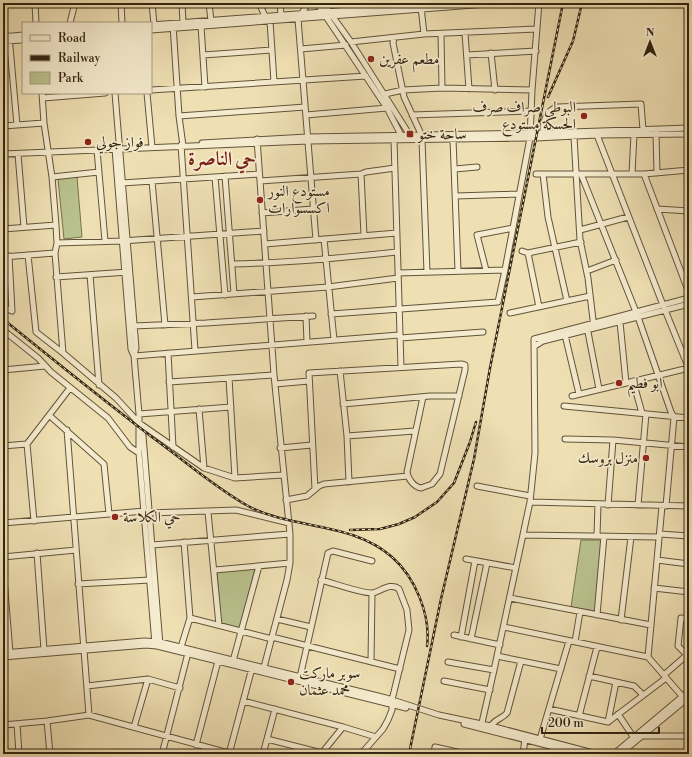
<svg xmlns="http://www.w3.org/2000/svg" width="692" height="757" font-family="'Libre Bodoni',Amiri,serif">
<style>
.green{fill:#b9c28d;stroke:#76744f}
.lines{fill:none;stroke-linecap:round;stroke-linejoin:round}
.minor-casing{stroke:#62543a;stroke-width:7}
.minor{stroke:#f5ebce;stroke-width:5}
.rail-casing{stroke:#332511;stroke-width:2.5}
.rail{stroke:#f5ebce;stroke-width:1;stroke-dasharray:3;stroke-linecap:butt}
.poi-dot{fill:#8f2418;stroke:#f5ebce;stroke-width:1.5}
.labels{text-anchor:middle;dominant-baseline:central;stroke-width:3.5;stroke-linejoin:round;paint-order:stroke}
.poi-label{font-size:15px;fill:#332511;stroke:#f5ebce;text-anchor:start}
.district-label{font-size:19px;font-weight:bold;fill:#7a1f14;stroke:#f5ebce}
</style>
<rect width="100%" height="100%" fill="#efe0b4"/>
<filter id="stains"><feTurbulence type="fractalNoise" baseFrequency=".005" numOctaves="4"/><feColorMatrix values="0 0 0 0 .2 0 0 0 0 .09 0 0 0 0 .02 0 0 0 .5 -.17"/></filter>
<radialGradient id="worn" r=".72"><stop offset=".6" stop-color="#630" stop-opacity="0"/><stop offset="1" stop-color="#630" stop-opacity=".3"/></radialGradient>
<!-- green -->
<path class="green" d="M77,177L82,237L64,239L58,179Z
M581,540H601L595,611L571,607Z
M255,569L240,628L221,623L217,572Z"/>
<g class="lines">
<defs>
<path id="minor" d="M35,3L36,23
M121,3L122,23
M152,3L154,25
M182,3L183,23
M209,3L211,21
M259,3L265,16
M280,3L281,15
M317,3L387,108L402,137
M323,3L351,42L411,137
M364,3L367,9
M421,7L424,34
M302,13L308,3
M298,19L316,240
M270,21L274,82
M70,23L75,3
M151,25L441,3
M173,25L179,116L183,146
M201,26L205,87
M151,30L500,3
M465,33L469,89
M441,34L442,88
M9,36L17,125
M3,37L23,35
M394,38L393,43L404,97L422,136
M3,41L23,40
M351,42L424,34L536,29
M301,49L346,45
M491,53L495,90
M203,55L272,50
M467,55L536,51
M151,90L366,76
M42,93L44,123L52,177L56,225L57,243L55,253L63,353
M115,93L136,348L134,356
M147,93L152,147
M385,94L403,90L442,88L532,90
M43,98L105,93
M306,115L387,108
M412,115L530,111
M179,116L305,107
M3,126L44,123
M656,134L657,173
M597,135L663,305L689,369
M543,136C542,124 545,110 558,107L641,104L643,130
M574,137L580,240L588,278L594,328
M257,139L274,375L290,534V563L287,580L263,671
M453,139L458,271
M394,140L401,367
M422,140L427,272
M202,143L307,137L542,133L689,128
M181,145L195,350
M115,149L131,349L134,356L139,414V453L155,644
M97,150L105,241
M3,154L308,141L536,138L597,135L689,134
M18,154L24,227
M455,169L477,167
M361,174L364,235
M536,174H644L689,170
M543,174L548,217L567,301
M581,174L638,317L671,412L674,417L666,506
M632,174L634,134
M644,174L689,293
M225,176L234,294
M52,177L99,172
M215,177L225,295
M152,181L165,325
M260,181L361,174L366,172L395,168
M122,183L259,174
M456,196L519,194
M3,200L5,229
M657,209L689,211
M262,213L313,209
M3,229L56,225
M580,230L628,217
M324,239L334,340
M57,243L122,241L264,231
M265,244L397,233
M522,251L528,253L581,242
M528,253L539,307
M28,255L36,332L63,353L116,398L139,423L204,468L235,478L283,475
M3,257L55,253
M232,264C287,263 342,258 397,252
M486,270L477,235L513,228
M587,271L616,260
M398,273L505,270
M90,275L99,385
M683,276L689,272
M56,277L128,272
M192,297L328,287L398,278
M3,307L12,311L9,256
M510,313L590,296
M331,314L498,302L505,270L530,138L532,90L539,3
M306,316L307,342
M620,322L626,383
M133,326L206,323L313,316
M587,327L599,389
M3,330L38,358L51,372L108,418L130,447L139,453
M565,335L579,394
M400,338L483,332
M535,346L543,341L689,304
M168,353L173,447
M134,356L399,335
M3,370L45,366
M340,371L347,436L349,482
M229,378L235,478
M633,381L642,413
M169,382L274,375
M275,384L309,381
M572,396L689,368
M343,404L430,396H459
M564,406L689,418
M199,409L204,468
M139,414L231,407
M50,416L104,464L109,514
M141,426L143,436L160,645
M67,430L89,715
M347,436L415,431
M565,439L613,440L689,447
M3,446L27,444
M280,448L312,445
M477,486L530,496
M315,489L309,373L461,364L465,365V370L440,474L432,484L421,488C414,487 408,479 407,472L423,397
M286,500L307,496L319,486L324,484L408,476
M530,502L689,506
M608,505L613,440
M638,505L646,414
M208,512L219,625
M34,521L27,444L70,388
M3,523L145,511L149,513L236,510L289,523
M660,534L689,536
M523,535L659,537
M597,536L598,504
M152,545L290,534
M37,553L44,650
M3,557L76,550
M466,559L516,568
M657,560L689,564
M3,566L10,653
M215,570L290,563
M321,580C333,583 363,594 373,593C381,591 391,582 399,589L407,610L409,630L392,700V710L388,720L383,729L361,754
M78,584L150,580
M654,588L689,592
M510,598L651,625
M597,615L604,536
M190,618L272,639
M277,619L311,627
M621,620L631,537
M504,627L648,657L682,696
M454,635L500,645
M272,637L400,669
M461,637L475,561
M471,639L487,563
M575,642L580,612
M181,647L190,618L184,542
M3,653L144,641L160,642L386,698L439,715L491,726L597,754
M687,655L678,646L681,618L689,619
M497,656L561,669
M3,657L146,645L157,646L406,708
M648,657L662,506
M233,661L259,566
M371,662L372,593
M448,662L494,670
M664,675L688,654
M589,676L634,686L643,695
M300,677L328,553L333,551L372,561
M444,681L490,690
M87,686L148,679L180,688
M243,701L343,727L376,737
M549,709L608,722L666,678
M618,714L634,738
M579,716L597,647
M47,721L50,754
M608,722L616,682
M17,724L19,754
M464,724L581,754
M3,725L47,721L89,715L232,754
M491,726C495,719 502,719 507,713L521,661
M134,727L148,679
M481,727L494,670L530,502L535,453L534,339L689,298
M643,736H689
M267,739L322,753
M540,739L569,641
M196,745L218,661
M162,754L188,653
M229,754L252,668
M263,754L275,709
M321,754L343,727
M434,754L435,747L466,754
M523,754L525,739
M614,754L689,691
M620,754L689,697
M688,754L689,739"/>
</defs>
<!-- minor casing -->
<use href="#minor" class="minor-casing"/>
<!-- minor -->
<use href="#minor" class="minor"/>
<defs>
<path id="rail" d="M548,97L573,41L582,3
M3,319C56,362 109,405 164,446C192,467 218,489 248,506C293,530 351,521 392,557C415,577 431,615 427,646
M350,530L380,529L399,524L415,517L437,502L454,483L470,442L476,422
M409,754L441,599L474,459L490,368L563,3"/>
</defs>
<!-- rail casing -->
<use href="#rail" class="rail-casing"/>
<!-- rail -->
<use href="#rail" class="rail"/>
</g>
<!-- markers -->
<g class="poi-dot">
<circle cx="371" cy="59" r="4"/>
<circle cx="584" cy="116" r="4"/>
<rect x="406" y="130" width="8" height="8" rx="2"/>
<circle cx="88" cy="142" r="4"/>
<circle cx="260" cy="200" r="4"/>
<circle cx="619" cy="383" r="4"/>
<circle cx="646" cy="458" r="4"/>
<circle cx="115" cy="517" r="4"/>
<circle cx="291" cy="682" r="4"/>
</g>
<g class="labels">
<!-- poi labels -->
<g class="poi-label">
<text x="379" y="59">مطعم عفرين</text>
<text x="576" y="107" text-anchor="end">البوطي صراف صرف<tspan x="576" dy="17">الحسكة مستودع</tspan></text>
<text x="418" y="134">ساحة ختو</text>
<text x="96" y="142">فواز جولي</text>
<text x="268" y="191">مستودع النور<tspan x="268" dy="17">اكسسوارات</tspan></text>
<text x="627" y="383">ابو فطيم</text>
<text x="638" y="458" text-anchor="end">منزل بروسك</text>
<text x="123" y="517">حي الكلاسة</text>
<text x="299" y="673">سوبر ماركت<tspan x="299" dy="17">محمد عثمان</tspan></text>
</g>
<!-- district labels -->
<g class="district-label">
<text x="222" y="159">حي الناصرة</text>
</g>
</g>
<!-- margin -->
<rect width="692" height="757" fill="none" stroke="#efe0b4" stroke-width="16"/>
<rect x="4" y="4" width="684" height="749" fill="none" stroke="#332511" stroke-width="2"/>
<rect x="8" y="8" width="676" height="741" fill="none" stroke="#332511"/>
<!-- legend -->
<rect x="22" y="22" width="130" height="72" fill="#f5ebce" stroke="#a79c82"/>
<rect x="30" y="35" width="20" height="6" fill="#f5ebce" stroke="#a79c82"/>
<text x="58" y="42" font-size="12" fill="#332511">Road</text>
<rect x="30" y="55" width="20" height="6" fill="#332511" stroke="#a79c82"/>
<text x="58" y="62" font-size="12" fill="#332511">Railway</text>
<rect x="30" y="72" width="20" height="12" fill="#b9c28d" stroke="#a79c82"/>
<text x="58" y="82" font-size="12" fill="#332511">Park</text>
<!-- north arrow -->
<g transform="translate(650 42)" stroke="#f5ebce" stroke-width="3" paint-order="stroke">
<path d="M0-3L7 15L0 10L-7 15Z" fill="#332511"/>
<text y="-6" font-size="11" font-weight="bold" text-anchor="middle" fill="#332511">N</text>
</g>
<!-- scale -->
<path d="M542 727v6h117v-6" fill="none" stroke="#332511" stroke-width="2"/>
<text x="548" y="727" font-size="12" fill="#332511" stroke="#f5ebce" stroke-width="3" paint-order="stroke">200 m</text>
<rect width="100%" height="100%" filter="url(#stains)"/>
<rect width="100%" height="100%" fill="url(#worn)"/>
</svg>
